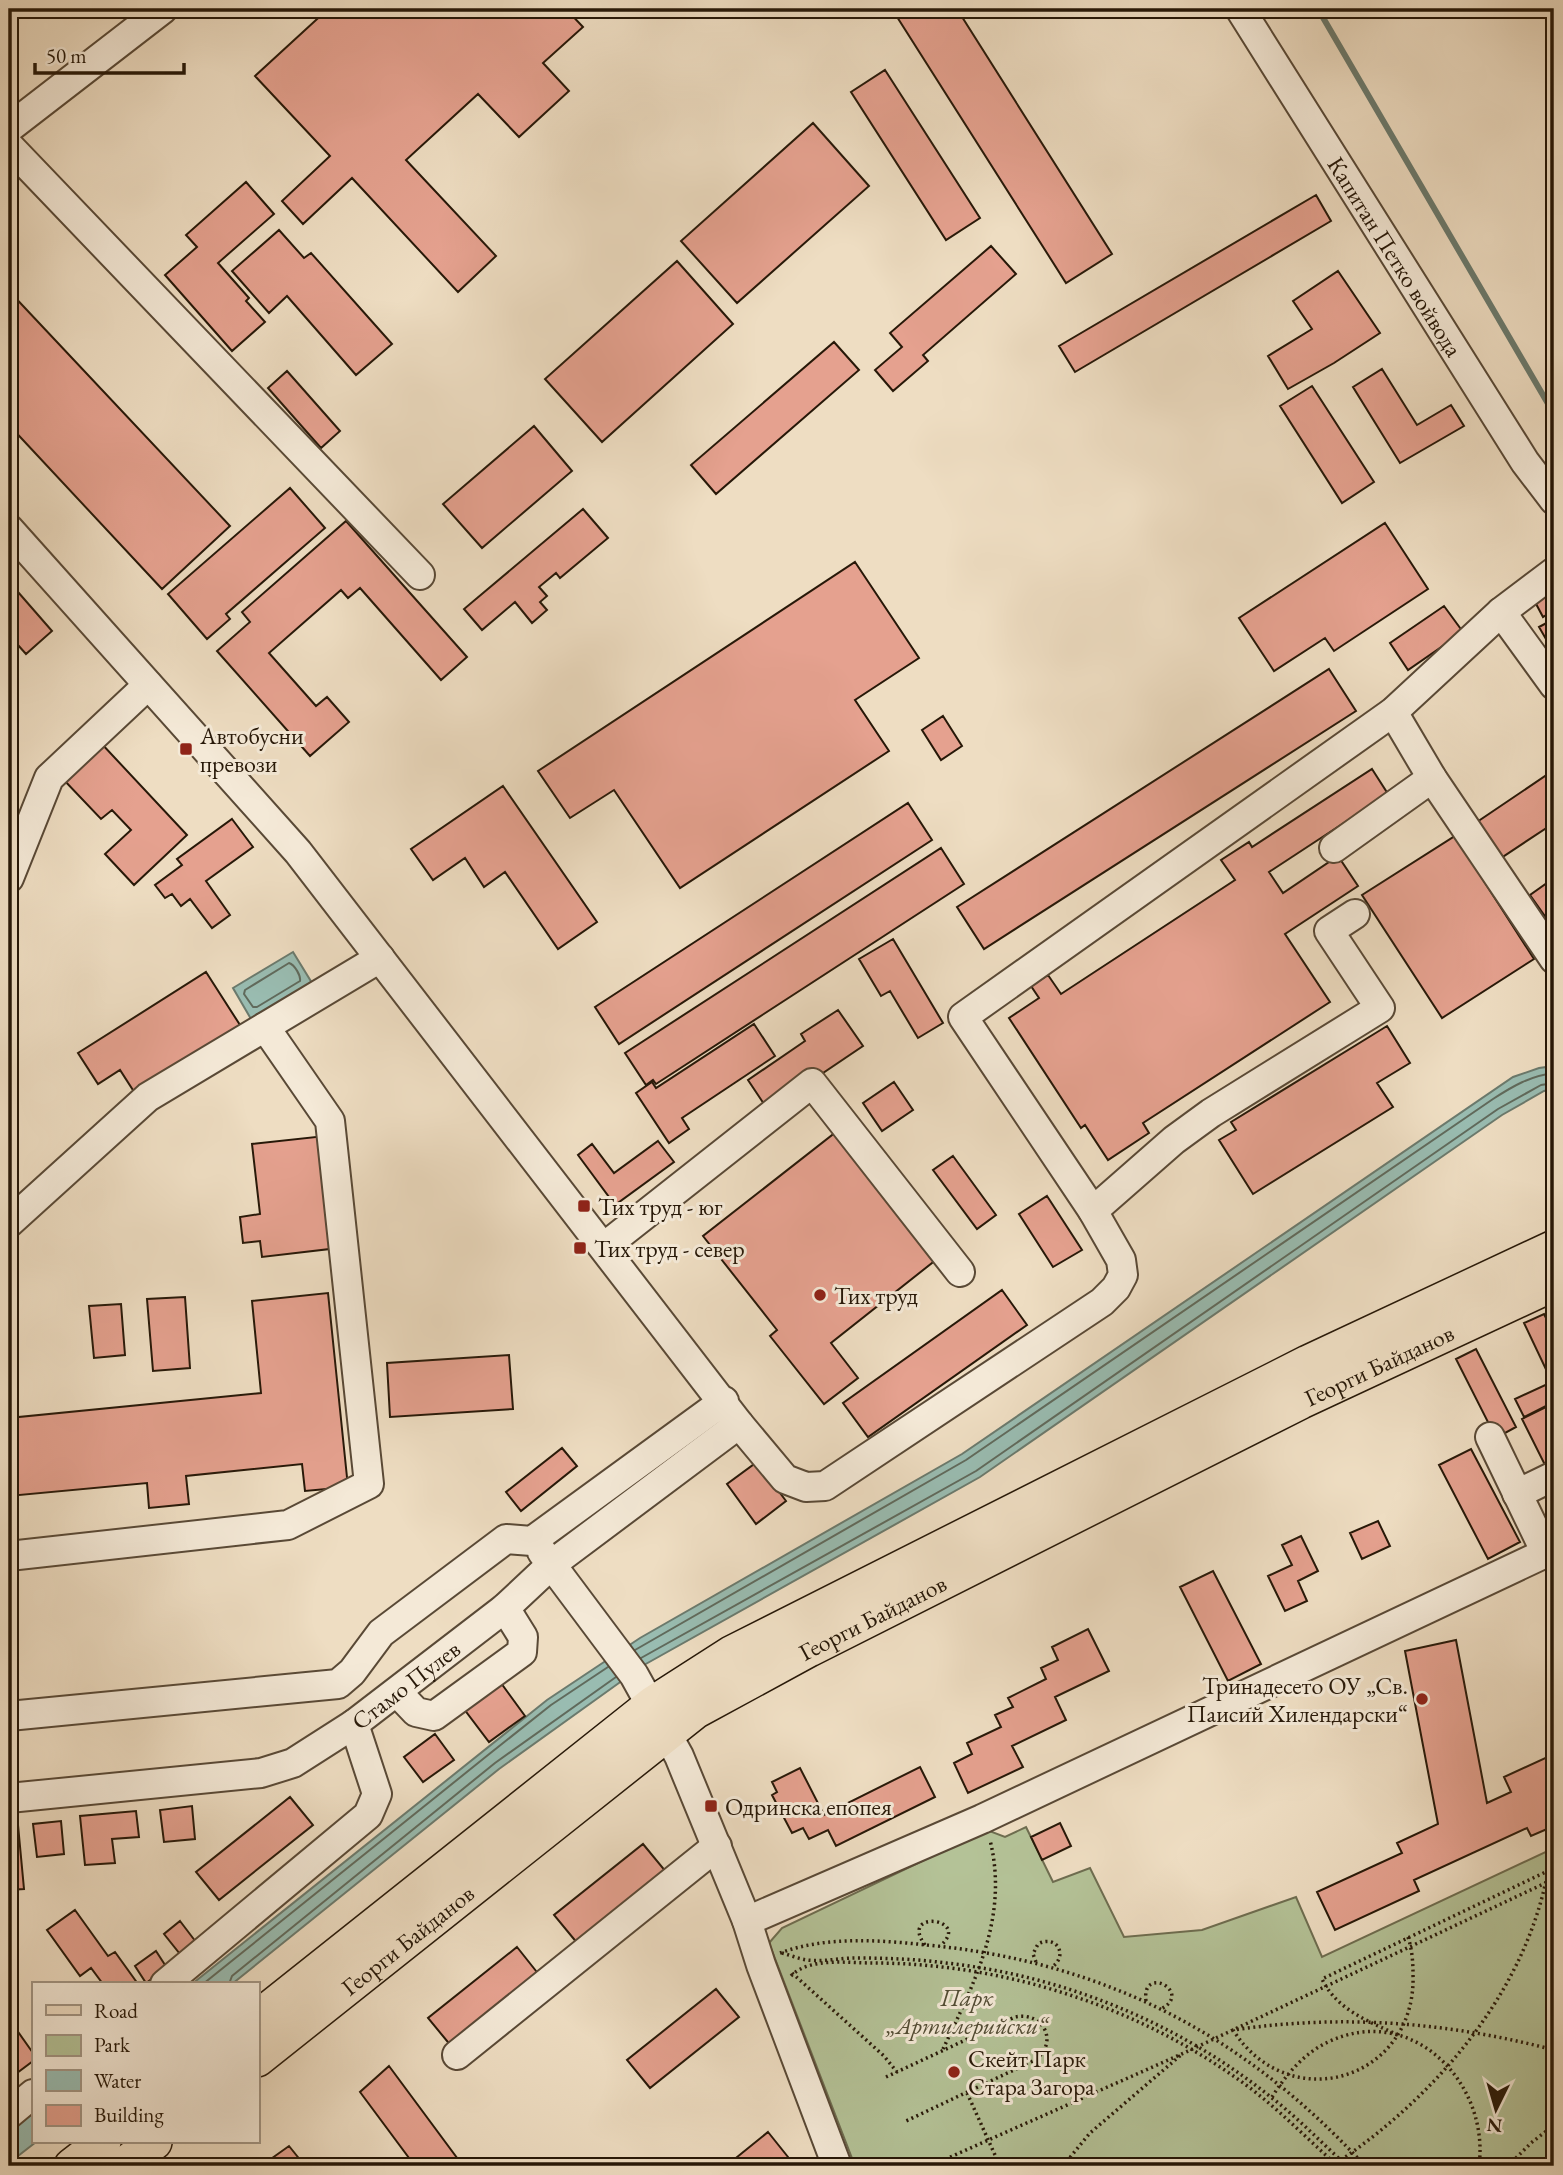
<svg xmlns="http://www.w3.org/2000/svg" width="1563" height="2175" font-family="'EB Garamond',serif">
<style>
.green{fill:#b4c297;stroke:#6e6d50;stroke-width:2}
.water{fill:#99bcb1;stroke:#6b7a6d;stroke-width:2}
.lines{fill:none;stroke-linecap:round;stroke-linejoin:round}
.shore{stroke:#606a5c;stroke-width:2}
.stream{stroke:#6b7a6d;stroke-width:6}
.building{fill:#e5a18f;stroke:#271808;stroke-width:2}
.minor-casing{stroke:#594936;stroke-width:32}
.major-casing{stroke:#271808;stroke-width:38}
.path{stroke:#271808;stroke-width:3.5;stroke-dasharray:2 3.5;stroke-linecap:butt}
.minor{stroke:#f4e9d7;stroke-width:28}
.major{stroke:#eeddc2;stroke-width:35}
.poi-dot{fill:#8f2418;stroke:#f4e9d7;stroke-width:2.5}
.labels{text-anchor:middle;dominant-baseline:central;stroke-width:6;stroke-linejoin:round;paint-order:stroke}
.street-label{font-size:24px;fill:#271808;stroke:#f4e9d7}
.poi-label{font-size:24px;fill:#271808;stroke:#f4e9d7;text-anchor:start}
.park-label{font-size:24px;font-style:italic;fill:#514b33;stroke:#f4e9d7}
</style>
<rect width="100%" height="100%" fill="#eeddc2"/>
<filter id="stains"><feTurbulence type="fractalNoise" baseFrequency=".00286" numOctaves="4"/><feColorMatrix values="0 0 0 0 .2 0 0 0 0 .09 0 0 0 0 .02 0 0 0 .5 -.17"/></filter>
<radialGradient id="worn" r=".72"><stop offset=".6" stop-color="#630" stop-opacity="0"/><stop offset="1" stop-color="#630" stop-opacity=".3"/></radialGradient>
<!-- green -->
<path class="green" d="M1026,1827L1053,1882L1090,1868L1124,1937L1202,1930L1296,1897L1322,1957L1554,1848V2166H855L769,1943L782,1928L987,1830L1005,1837Z"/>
<!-- water -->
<path class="water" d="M293,952L312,983L251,1019L233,988Z
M1554,1066V1089L1544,1091L1502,1115L980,1477L644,1665L499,1769L232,1984H192L547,1700L640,1638L962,1454L1513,1077L1539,1068Z
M33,2112V2142H36L9,2163V2131Z"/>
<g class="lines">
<!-- shore -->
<path class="shore" d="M289,963C295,965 301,976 300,981L257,1007H253L244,994L245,990Z
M635,1650L966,1460L1493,1099C1513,1086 1530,1076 1554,1073
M641,1658L976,1471L1498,1109L1541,1085L1554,1083
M203,1984L488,1755L551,1705L608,1667
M229,1984L232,1976L495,1763L616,1677"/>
<!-- stream -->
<path class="stream" d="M1318,9L1554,414"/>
</g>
<!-- building -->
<path class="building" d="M328,9H566L583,27L543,63L569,91L519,137L478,94L406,160L496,256L458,292L352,178L303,224L282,201L330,156L255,76Z
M892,9H957L1112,254L1066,283Z
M885,70L980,218L946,240L851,92Z
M813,123L869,186L737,303L681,241Z
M246,182L274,214L218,263L249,298L246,301L265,322L232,351L165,275L197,247L186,235Z
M1316,195L1331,221L1075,372L1059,346Z
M279,230L304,258L311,253L392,344L356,375L287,296L269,313L232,271Z
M991,246L1016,274L923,355L928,361L893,391L875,370L902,347L890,333Z
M677,261L733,324L602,442L545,379Z
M1338,271L1380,333L1334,363L1288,389L1268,356L1312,329L1293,301Z
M9,291L230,526L162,589L9,425Z
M834,342L859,370L716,494L691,465Z
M1382,369L1417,425L1451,405L1464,426L1400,463L1353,387Z
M287,371L340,431L321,448L268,388Z
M1312,386L1374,482L1342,503L1280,406Z
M534,426L572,471L482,548L443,504Z
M290,488L325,528L226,614L230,619L207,639L168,594Z
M583,509L608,538L560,578L556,573L539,587L547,596L540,602L547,610L532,623L515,602L482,630L464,609Z
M346,521L467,657L441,680L360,588L348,598L341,590L269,653L316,706L327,697L349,722L310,756L217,651L250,622L242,612Z
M1385,523L1428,589L1334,651L1325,638L1274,671L1239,618Z
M855,562L919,658L855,700L889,751L680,888L614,790L570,818L538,771Z
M1554,588V610L1543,617L1534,600Z
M18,592L52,631L26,654L9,635V600Z
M1444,606L1463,632L1408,670L1390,643Z
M1554,619V643L1550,646L1539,627Z
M1329,669L1356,711L984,949L957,907Z
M943,716L962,746L941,760L922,730Z
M100,742L187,835L134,885L105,854L131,830L112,810L101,819L62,778Z
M1372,769L1388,794L1269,872L1283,893L1338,856L1358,886L1285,934L1330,1002L1143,1123L1149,1133L1108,1160L1085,1125L1081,1128L1009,1018L1039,998L1031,986L1048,975L1061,994L1235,880L1221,860L1249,842L1252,847Z
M1554,770V823L1501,858L1477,822Z
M503,786L597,922L558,949L505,872L484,887L465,858L433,880L411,849Z
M908,803L932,840L619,1044L595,1007Z
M232,819L253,847L206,881L230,915L212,928L190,899L181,906L172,894L165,898L155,885L182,865L177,859Z
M1455,836L1534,959L1442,1018L1362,895Z
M941,848L964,884L656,1084L653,1080L646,1085L625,1053Z
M1554,878V929L1530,895Z
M893,939L943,1023L918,1038L890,991L881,996L859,959Z
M206,972L240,1025L151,1081L140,1101L120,1070L98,1084L78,1053Z
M838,1010L863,1046L768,1110L748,1080L805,1041L801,1034Z
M754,1024L775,1056L682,1118L689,1129L669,1143L636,1093L652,1082L656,1088Z
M1387,1026L1410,1063L1377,1083L1393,1107L1253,1194L1219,1140L1236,1130L1231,1122Z
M894,1082L913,1110L882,1131L863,1103Z
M836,1132L937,1259L831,1343L858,1378L824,1404L770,1336L777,1330L703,1236Z
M325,1136L338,1248L262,1257L260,1241L243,1243L240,1217L260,1214L252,1144Z
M658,1141L674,1162L615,1205L578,1155L592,1144L614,1173Z
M953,1156L996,1215L977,1229L933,1170Z
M1047,1196L1082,1250L1053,1267L1019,1214Z
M1002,1290L1027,1325L868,1437L843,1403Z
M328,1293L348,1487L305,1491L302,1464L186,1476L189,1504L149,1508L147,1483L9,1496V1418L261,1393L252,1301Z
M185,1297L190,1368L153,1371L147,1299Z
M121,1304L125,1355L94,1358L89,1306Z
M1544,1314L1554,1334V1402L1524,1417L1515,1399L1552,1382L1524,1323Z
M1476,1349L1516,1427L1496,1438L1456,1359Z
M509,1355L513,1409L390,1417L387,1363Z
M1554,1403V1468L1548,1471L1522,1419Z
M562,1448L577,1466L521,1511L506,1492Z
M1471,1449L1520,1542L1488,1559L1439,1465Z
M757,1462L786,1501L756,1524L727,1484Z
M1378,1521L1390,1546L1362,1559L1350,1533Z
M1301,1536L1318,1571L1298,1581L1307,1601L1285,1611L1268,1576L1292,1565L1282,1545Z
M1213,1571L1261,1664L1228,1681L1180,1587Z
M1088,1629L1109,1671L1055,1697L1066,1720L1012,1746L1023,1767L968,1793L954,1763L972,1754L967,1743L1001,1727L995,1715L1013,1707L1008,1698L1046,1679L1041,1668L1058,1660L1052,1647Z
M1456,1640L1487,1803L1511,1792L1504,1777L1554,1754V1826L1531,1836L1527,1828L1414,1880L1419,1891L1335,1930L1317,1892L1402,1853L1397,1843L1438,1824L1405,1651Z
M501,1683L525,1716L489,1742L464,1709Z
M435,1734L454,1760L423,1782L404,1757Z
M920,1767L935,1797L836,1846L828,1830L809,1839L803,1828L792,1833L772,1795L777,1792L772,1782L800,1768L824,1815Z
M290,1797L313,1825L219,1900L196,1872Z
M192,1806L195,1839L164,1842L160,1810Z
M136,1811L139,1837L112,1839L115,1863L85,1865L80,1816Z
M61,1821L64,1854L37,1857L33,1824Z
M1060,1823L1071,1846L1042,1860L1031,1837Z
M18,1825L24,1889L9,1890V1826Z
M643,1844L667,1873L578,1944L554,1915Z
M75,1910L108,1956L115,1952L138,1984H103L91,1968L80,1976L47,1930Z
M180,1921L199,1946L184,1959L164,1934Z
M517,1947L540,1976L452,2047L428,2018Z
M156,1951L167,1968L146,1983L135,1966Z
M716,1989L739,2017L650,2088L627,2060Z
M9,2019L33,2053V2061L9,2079Z
M389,2066L463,2166H415L360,2092Z
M768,2132L788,2157L776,2166H726Z
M289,2146L305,2166H261Z"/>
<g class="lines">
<defs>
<g id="minor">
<path id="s1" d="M1240,9L1525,462L1554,500"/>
<path d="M9,128L163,9"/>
<path d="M9,146L420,575"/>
<path d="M9,529L298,852L739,1424L785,1479L806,1487L825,1486L1102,1302L1116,1288L1123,1275L1121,1260L1093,1211L963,1017L1393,712L1501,612L1554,572"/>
<path d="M1501,612L1554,685"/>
<path d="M1393,712L1432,778L1554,959"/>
<path d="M1334,848L1432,778"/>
<path d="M9,878L49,778L148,685"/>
<path d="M1093,1211L1174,1140L1211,1113L1380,1008L1329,931L1355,914"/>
<path d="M9,1223L148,1097L380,958"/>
<path d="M604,1247L812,1083L960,1272"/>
<path d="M1490,1437L1546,1553"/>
<path d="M1517,1494L1554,1476"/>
<path d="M542,1552L634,1675L679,1756L747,1921L761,1965L837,2166"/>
<path d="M9,1556L288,1525L369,1484L330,1121L265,1027"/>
<path d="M397,1692L416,1712L434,1716L522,1652L523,1637L505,1608"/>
<path d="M9,1716L338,1684L352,1672L381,1633L506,1539L532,1541L724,1401"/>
<path id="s2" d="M9,1798L261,1773L293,1763L354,1724L505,1608L552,1564L739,1424"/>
<path d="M747,1921L982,1819L1554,1549"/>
<path d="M165,1984L368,1815L377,1794L354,1724"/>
<path d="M457,2055L717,1846"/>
<path d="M9,2114L33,2094"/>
</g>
<g id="major">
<path d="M257,2019L653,1704L731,1654L1308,1363L1554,1248"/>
<path id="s3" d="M257,2059L695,1711L809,1649L1301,1401L1554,1283"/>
<path d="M72,2166L103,2142"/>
<path d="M123,2166L154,2142"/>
</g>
</defs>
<!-- minor casing -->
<use href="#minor" class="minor-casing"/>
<!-- major casing -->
<use href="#major" class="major-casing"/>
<!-- path -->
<path class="path" d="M1408,1937C1412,1949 1413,1962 1413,1974C1417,2079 1290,2119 1233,2030C1342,2014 1448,2022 1554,2050
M925,1945C898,1909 973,1918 940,1946
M780,1953C826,1936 879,1940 927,1945C1105,1962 1245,2035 1365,2166
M782,1953C790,1955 799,1959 807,1960C823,1962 840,1958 855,1958C886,1958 916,1959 946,1963C1064,1976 1179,2023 1272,2098C1299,2119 1322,2143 1347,2166
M1036,1962L1033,1954L1038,1944C1056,1934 1069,1955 1052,1967
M792,1973L884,2056L897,2072
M791,1976C809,1957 848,1963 873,1963C1005,1963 1140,2007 1246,2085C1280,2110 1307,2139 1338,2166
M1146,2001C1141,1964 1194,1992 1161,2009
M1398,2035C1368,2021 1337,2010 1322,1979L1554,1868
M943,2049C975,1981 1009,1917 990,1840
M886,2077L1015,2017C1044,2011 1059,2043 1035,2060L906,2121
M967,2093L1000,2166
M1272,2097C1286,2075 1303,2054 1328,2042C1412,2002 1490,2083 1479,2166
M1341,2160C1439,2093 1526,1990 1548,1871
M930,2166L1184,2053L1554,1879
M1063,2166L1090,2133L1181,2055
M1508,2166L1531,2143L1554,2125"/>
<!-- minor -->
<use href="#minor" class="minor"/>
<!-- major -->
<use href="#major" class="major"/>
</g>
<!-- markers -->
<g class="poi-dot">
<rect x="179" y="742" width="14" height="14" rx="3.5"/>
<rect x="577" y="1199" width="14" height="14" rx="3.5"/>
<rect x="573" y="1241" width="14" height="14" rx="3.5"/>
<circle cx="820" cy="1295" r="7"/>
<circle cx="1422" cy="1699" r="7"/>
<rect x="704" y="1799" width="14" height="14" rx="3.5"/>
<circle cx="954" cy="2072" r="7"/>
</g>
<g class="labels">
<!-- street labels -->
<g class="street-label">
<text stroke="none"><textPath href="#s1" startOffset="292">Капитан Петко войвода</textPath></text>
<text stroke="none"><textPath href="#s3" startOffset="1326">Георги Байданов</textPath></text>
<text stroke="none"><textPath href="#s3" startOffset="760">Георги Байданов</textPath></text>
<text stroke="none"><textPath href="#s2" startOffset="424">Стамо Пулев</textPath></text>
<text stroke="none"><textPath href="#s3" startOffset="192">Георги Байданов</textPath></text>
</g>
<!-- poi labels -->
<g class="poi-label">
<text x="200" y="735">Автобусни<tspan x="200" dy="28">превози</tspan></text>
<text x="598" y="1206">Тих труд - юг</text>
<text x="594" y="1248">Тих труд - север</text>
<text x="834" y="1295">Тих труд</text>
<text x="1408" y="1685" text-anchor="end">Тринадесето ОУ „Св.<tspan x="1408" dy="28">Паисий Хилендарски“</tspan></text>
<text x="725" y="1806">Одринска епопея</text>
<text x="968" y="2058">Скейт Парк<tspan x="968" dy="28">Стара Загора</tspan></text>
</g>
<!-- park labels -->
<g class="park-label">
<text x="967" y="1997">Парк<tspan x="967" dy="28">„Артилерийски“</tspan></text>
</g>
</g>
<!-- margin -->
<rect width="1563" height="2175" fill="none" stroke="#eeddc2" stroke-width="35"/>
<rect x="10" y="10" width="1542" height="2154" fill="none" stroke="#271808" stroke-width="3.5"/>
<rect x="18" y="18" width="1528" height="2140" fill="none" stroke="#271808" stroke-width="2"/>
<!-- legend -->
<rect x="32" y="1982" width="228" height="161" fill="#f4e9d7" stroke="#a29584" stroke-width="2"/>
<rect x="46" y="2005" width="35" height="10" fill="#eeddc2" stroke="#a29584" stroke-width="2"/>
<text x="94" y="2018" font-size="21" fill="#271808">Road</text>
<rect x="46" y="2035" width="35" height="21" fill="#b4c297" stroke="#a29584" stroke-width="2"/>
<text x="94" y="2052" font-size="21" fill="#271808">Park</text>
<rect x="46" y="2070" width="35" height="21" fill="#99bcb1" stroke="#a29584" stroke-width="2"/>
<text x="94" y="2088" font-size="21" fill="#271808">Water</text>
<rect x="46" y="2105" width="35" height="21" fill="#e5a18f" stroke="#a29584" stroke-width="2"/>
<text x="94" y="2122" font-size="21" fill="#271808">Building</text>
<!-- north arrow -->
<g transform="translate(1496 2109) rotate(185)" stroke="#f4e9d7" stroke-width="5" paint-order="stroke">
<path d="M0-5L12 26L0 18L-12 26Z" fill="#271808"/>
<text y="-10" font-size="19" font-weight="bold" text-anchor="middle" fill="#271808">N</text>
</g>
<!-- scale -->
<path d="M35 63v10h149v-10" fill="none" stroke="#271808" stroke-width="3.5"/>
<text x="46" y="63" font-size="21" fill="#271808" stroke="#f4e9d7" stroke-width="5" paint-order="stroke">50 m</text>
<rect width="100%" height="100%" filter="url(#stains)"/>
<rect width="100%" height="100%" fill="url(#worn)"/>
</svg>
